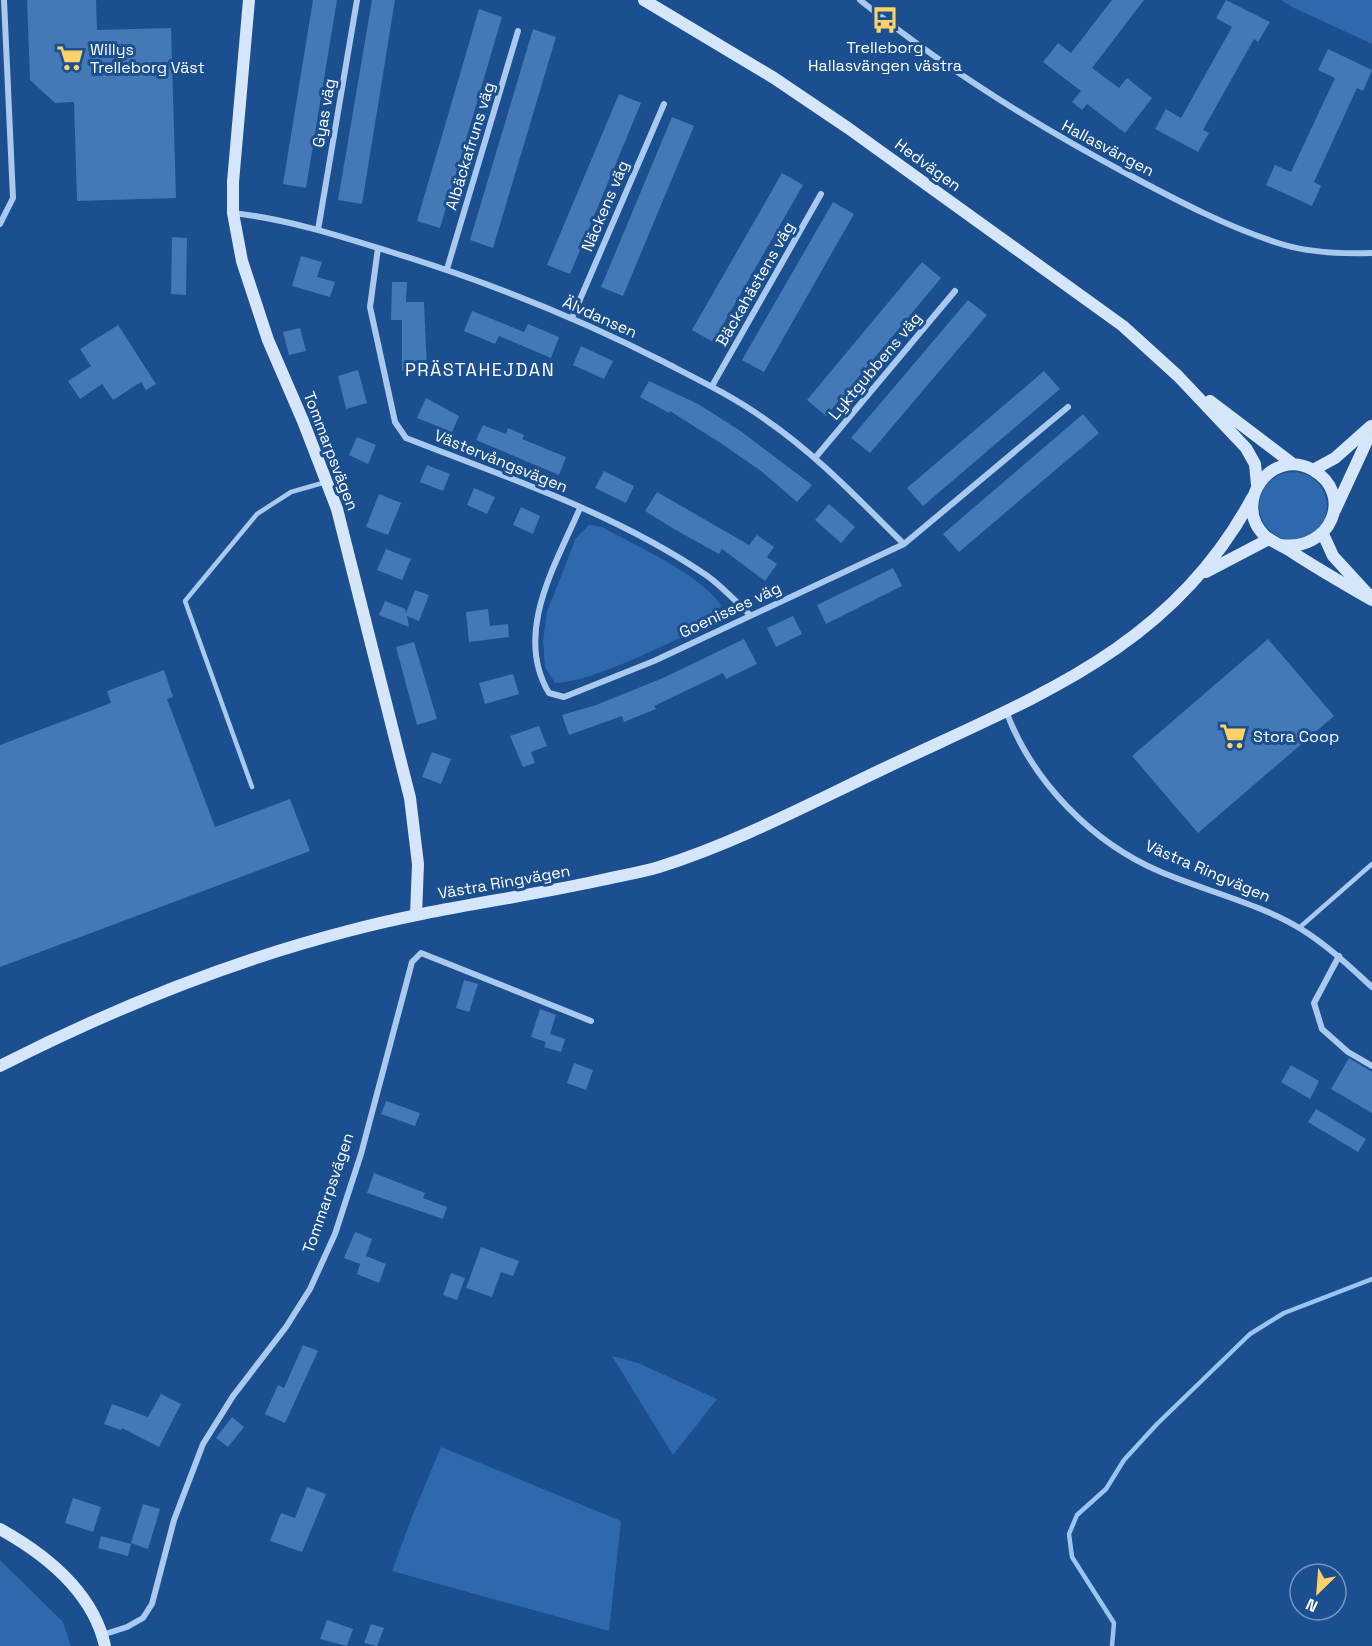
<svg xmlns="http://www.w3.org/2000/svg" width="1372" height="1646" font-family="'Space Grotesk',sans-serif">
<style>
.green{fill:#2e69ad}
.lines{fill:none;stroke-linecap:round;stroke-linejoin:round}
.stream{stroke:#9cc4f0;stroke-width:4.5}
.building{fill:#4478b7}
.lane{stroke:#a9c9ee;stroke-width:4.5}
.street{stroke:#a9c9ee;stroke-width:6}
.secondary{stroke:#d6e6fa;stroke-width:12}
.labels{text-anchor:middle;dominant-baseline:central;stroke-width:6;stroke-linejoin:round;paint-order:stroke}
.poi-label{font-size:16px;fill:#fff;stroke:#1b4f8f;text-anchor:start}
.street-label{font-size:16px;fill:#fff;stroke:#1b4f8f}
.neighbourhood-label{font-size:18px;letter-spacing:1.5px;fill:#fff;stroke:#1b4f8f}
</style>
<rect width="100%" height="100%" fill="#1b4f8f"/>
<!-- green -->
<path class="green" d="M1281,0H1372V44L1292,7Z
M1259 506a34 34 0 1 1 68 0a34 34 0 1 1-68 0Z
M589,525L602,527C639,548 696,571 721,605L715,621C676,639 595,682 555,683L545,667L543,641L547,612L576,538Z
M612,1356L638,1363L717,1399L673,1455Z
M441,1447L621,1521L609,1631L392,1571L413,1514Z
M0,1560L63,1622L71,1646H0Z"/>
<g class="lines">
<!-- stream -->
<path class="stream" d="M1112,1646L1114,1623L1072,1557L1069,1534L1077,1515L1106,1489L1124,1460L1157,1424L1250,1334L1284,1313L1372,1279"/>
</g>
<!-- building -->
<path class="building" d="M27,0H96L97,30L171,28L176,198L77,201L74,102L55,103L30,80Z
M313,0H337L306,188L283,184Z
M372,0H395L362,204L338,200Z
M1112,0H1144L1092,68L1119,88L1127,78L1152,98L1125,133L1087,104L1082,110L1072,102L1081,91L1043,62L1058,43L1071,53Z
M1226,0L1270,22L1258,42L1254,39L1203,130L1209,133L1198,152L1155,129L1166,109L1181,118L1232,27L1216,18Z
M479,9L502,17L440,228L417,221Z
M533,29L556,37L493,248L470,240Z
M1328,49L1372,70L1363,91L1357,88L1314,182L1321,186L1312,206L1266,185L1275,165L1291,172L1335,78L1318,70Z
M619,94L641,103L570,274L547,265Z
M672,117L694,126L623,296L601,287Z
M782,173L803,185L713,342L692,330Z
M833,202L854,214L764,372L742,360Z
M172,237L187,238L186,295L171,294Z
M301,256L322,262L317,277L335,282L330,297L292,286Z
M922,262L941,278L826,416L807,400Z
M392,282H407L406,302H424L427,371H402V320H391Z
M968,300L987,315L870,453L851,438Z
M472,311L524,332L528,324L559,337L551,358L499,336L495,344L464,331Z
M118,325L156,384L146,390L141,382L113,400L102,384L80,399L68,381L91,366L80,349Z
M300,328L306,351L289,355L283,332Z
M581,346L613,361L604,379L573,365Z
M358,370L367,403L346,409L338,376Z
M1044,371L1060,389L923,506L907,488Z
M649,381L698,404L739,430L812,485L797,502L761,471L722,444L670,411L669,413L640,397Z
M426,398L459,416L452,432L417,418Z
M1083,414L1099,433L959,552L943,534Z
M483,425L506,434L508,428L524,435L522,439L566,457L559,475L476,440Z
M357,437L376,445L368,464L349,455Z
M427,465L450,474L443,491L420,482Z
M604,471L634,486L626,503L595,488Z
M474,488L495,497L487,514L467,505Z
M657,492L749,545L757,535L774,547L767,557L777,564L765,581L722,549L719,554L674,529L645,511Z
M379,494L401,503L388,535L366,527Z
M829,504L855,527L841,543L815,520Z
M521,507L540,516L533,534L513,525Z
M386,549L411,559L402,580L377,570Z
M893,568L902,586L826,624L817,605Z
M415,590L429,595L419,621L407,616L409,627L379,615L385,601L405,609L406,613Z
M488,609L490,626L508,624L509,637L469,642L466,612Z
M793,616L802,634L776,647L767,628Z
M744,639L757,664L726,679L723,673L654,706L656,709L624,722L622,716L569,735L562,715L596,705L663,678Z
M1268,639L1334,716L1198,833L1132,756Z
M414,642L437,719L417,725L396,647Z
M164,670L173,697L167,699L215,827L290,799L310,851L0,967V745L111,703L107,691Z
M513,674L519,694L485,704L479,683Z
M539,726L547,746L531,752L535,763L523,767L510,736Z
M432,752L451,759L441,784L422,777Z
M464,980L478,984L469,1012L456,1008Z
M540,1009L556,1015L550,1034L565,1039L561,1052L544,1047L546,1042L531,1037Z
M1349,1058L1372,1072V1113L1331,1089Z
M574,1063L593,1070L586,1090L567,1083Z
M1291,1065L1319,1081L1310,1099L1281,1082Z
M386,1101L420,1113L415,1126L381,1114Z
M1316,1109L1366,1139L1358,1152L1308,1122Z
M374,1173L425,1193L423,1198L447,1207L443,1219L367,1193Z
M355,1232L372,1239L366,1256L386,1264L379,1283L357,1274L360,1264L344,1258Z
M481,1247L519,1261L513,1276L501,1272L492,1297L466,1288Z
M451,1273L465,1278L457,1300L443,1295Z
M303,1345L318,1351L285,1423L265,1414L278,1385L284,1388Z
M161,1394L181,1404L159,1447L122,1428L121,1430L104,1424L112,1404L148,1417Z
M232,1417L244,1427L228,1447L216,1438Z
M307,1487L326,1494L302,1552L270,1541L281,1513L295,1518Z
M73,1498L101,1507L93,1532L65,1523Z
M143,1504L160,1509L148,1549L131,1543Z
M101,1536L131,1544L128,1556L98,1548Z
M327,1620L353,1629L347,1646L320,1639Z
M371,1624L384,1628L377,1646L364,1643Z"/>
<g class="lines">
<!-- lane -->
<path class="lane" d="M252,787L185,601L257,514L291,492L326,482
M1299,928L1372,864"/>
<!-- street -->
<path class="street" d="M860,0C945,69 1037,126 1133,177C1180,202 1228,227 1278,243C1308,253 1341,254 1372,253
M233,213C287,219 340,236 391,252C485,281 576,317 664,362C699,380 734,397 766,420C817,455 860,501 904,544
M0,224L13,198L4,0
M318,230L357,0
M378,248L370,307L395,422L406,438C508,478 615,513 706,575C722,586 736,602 750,615
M447,269L518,31
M572,318L664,104
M712,386L821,194
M815,458L955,291
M580,508C556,564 513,633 549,693L564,697L654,661L904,544L1068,407
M1006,711C1032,781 1092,843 1161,872C1203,890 1263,905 1301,929C1327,945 1349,966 1372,987
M1339,956L1314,1003L1322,1029L1348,1052L1372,1066
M102,1635L127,1627L143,1618L152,1604L174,1520L203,1444L233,1396L286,1327L310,1289L335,1234L361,1154L412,962L421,953L591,1021"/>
<!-- secondary -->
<path class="secondary" d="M249,0L233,182V213L242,261L268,340L303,421L337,509L410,798L418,864L416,915
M644,0L774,78L848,128L1123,326L1178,376L1246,448L1255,464L1257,485
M1210,401L1293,464
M1313,470L1335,458L1371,426
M1335,510L1372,430
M1323,534L1333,556L1367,593
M1281,545C1331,552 1355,494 1313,470C1271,446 1231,504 1265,536C1272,542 1281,545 1289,550C1316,568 1344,584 1372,600
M1206,572L1269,539
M0,1066C110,1010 228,962 348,931C430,909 514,899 597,881C618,876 639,873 659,867C738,842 811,803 885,768C1032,698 1171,650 1252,498
M0,1529C45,1554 93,1592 105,1646"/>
</g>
<!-- icons -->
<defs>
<symbol id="bus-bare" viewBox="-9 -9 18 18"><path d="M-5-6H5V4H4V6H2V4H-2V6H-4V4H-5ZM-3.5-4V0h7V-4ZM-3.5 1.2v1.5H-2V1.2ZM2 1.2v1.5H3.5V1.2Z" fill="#ffd166" stroke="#1b4f8f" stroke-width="2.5" paint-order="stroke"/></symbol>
<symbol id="supermarket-bare" viewBox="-9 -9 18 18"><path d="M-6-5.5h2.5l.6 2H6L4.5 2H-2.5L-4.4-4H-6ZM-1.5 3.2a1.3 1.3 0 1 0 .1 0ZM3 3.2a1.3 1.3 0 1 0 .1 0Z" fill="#ffd166" stroke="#1b4f8f" stroke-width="2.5" paint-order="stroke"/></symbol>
</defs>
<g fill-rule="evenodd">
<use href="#bus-bare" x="866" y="1" width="38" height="38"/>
<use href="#supermarket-bare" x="51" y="39" width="38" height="38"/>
<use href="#supermarket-bare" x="1214" y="717" width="38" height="38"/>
</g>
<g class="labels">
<!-- poi labels -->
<g class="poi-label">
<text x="885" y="47" text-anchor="middle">Trelleborg<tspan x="885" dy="18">Hallasvängen västra</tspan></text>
<text x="90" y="49">Willys<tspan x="90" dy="18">Trelleborg Väst</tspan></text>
<text x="1253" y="736">Stora Coop</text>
</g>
<!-- street labels -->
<g class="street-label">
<text transform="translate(324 113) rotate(-80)">Gyas väg</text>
<text transform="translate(470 146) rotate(-73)">Albäckafruns väg</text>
<text transform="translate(1108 148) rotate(28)">Hallasvängen</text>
<text transform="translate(928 165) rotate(36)">Hedvägen</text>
<text transform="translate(605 206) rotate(-67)">Näckens väg</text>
<text transform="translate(755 284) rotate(-60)">Bäckahästens väg</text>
<text transform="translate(600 317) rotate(24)">Älvdansen</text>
<text transform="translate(875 366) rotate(-50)">Lyktgubbens väg</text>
<text transform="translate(331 451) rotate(69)">Tommarpsvägen</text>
<text transform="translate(501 461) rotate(22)">Västervångsvägen</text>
<text transform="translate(730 610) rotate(-25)">Goenisses väg</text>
<text transform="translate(1208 871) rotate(23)">Västra Ringvägen</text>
<text transform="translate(504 882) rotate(-10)">Västra Ringvägen</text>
<text transform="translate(328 1193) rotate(-71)">Tommarpsvägen</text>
</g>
<!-- neighbourhood labels -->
<g class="neighbourhood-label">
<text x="480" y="369">PRÄSTAHEJDAN</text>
</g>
</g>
<!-- north arrow -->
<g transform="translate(1318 1592) rotate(205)"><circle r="28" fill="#1b4f8f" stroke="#7695bc" stroke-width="1.5"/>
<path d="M0-4.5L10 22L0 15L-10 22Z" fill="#ffd166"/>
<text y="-9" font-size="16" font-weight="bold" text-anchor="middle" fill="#ffffff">N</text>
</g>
</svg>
